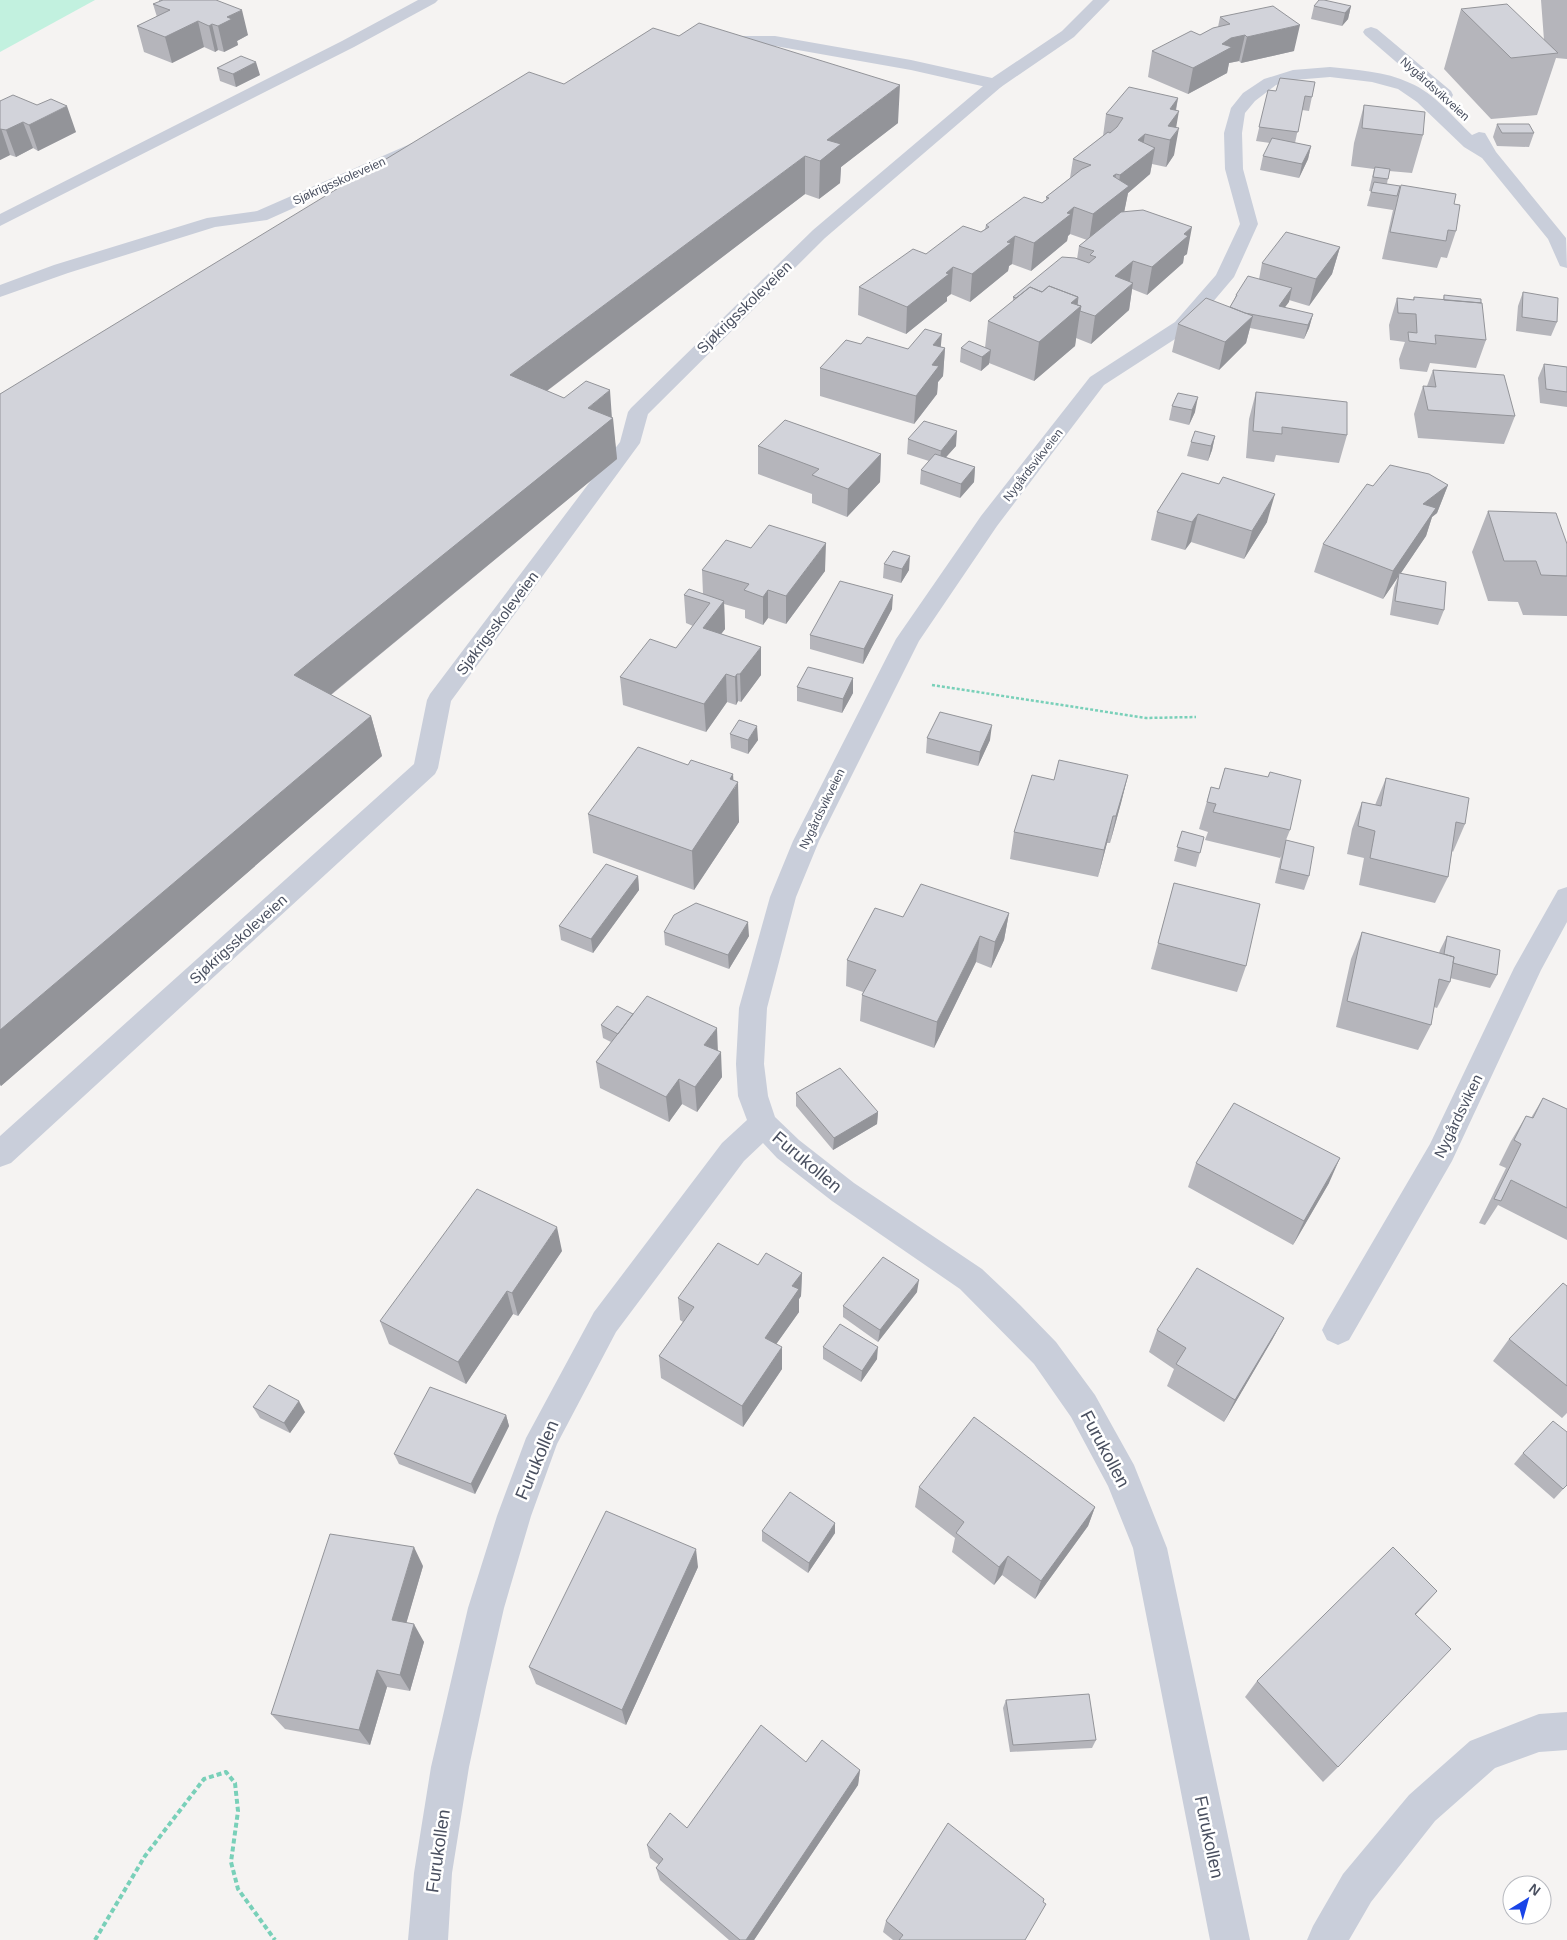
<svg xmlns="http://www.w3.org/2000/svg" width="1567" height="1940" font-family="Arial,sans-serif">
<style>
.green{fill:#c2f1df}
.lines{fill:none;stroke-linecap:round;stroke-linejoin:round}
.path-far1{stroke:#79d0b9;stroke-width:2.5;stroke-dasharray:3 2;stroke-linecap:butt}
.path{stroke:#79d0b9;stroke-width:4;stroke-dasharray:5 3;stroke-linecap:butt}
.service{fill:#c9ceda;fill-rule:evenodd}
.minor{fill:#c9ceda;fill-rule:evenodd}
.wall{fill:#b5b5bb}
.shaded-wall{fill:#939499}
.building{fill:#d2d3da;stroke:#939499}
.labels{text-anchor:middle;dominant-baseline:central;stroke-width:5;stroke-linejoin:round;paint-order:stroke}
.far-street-label{font-size:12px;fill:#4a5060;stroke:#fff}
.street-label{font-size:15px;fill:#4a5060;stroke:#fff}
.near-street-label{font-size:18px;fill:#4a5060;stroke:#fff}
</style>
<rect width="100%" height="100%" fill="#f5f3f2"/>
<!-- green -->
<path class="green" d="M0,0H95L0,52Z"/>
<g class="lines">
<!-- path-far1 -->
<path class="path-far1" d="M932,685L1146,718L1196,717"/>
<!-- path -->
<path class="path" d="M95,1940L145,1856L204,1779L226,1772L235,1783L238,1811L231,1862L238,1889L275,1940"/>
<!-- service -->
<path class="service" d="M995,79L1001,81L1003,84L1001,87L825,238L648,414L640,443L451,701L438,768L435,774L11,1163L0,1167V1136L414,764L427,700L430,694L620,442L628,412L631,408L813,230L989,81Z"/>
<!-- minor -->
<path class="minor" d="M418,0H438L435,3L354,47L0,226V214L342,41Z
M1093,0H1110L1074,37L1001,87L995,89L911,70L775,46H718L712,44L710,41L712,38L718,36H775L911,60L992,78L1062,31Z
M1371,27L1377,29L1451,91L1453,95L1451,99H1439L1365,35L1363,32L1365,29Z
M1330,67C1356,70 1385,71 1410,83C1434,93 1453,117 1472,135L1479,132L1485,133L1496,152L1566,238L1567,268L1560,266L1548,239L1482,158L1464,147L1417,102L1398,89L1372,82L1330,77L1294,80L1276,85L1255,101L1245,113L1242,133L1243,169L1258,224L1234,277L1189,330L1104,385L997,526L919,641L819,841L796,897L767,1008L764,1064L768,1096L775,1117L799,1140L854,1183L982,1269L1020,1305L1056,1342L1095,1395L1134,1465L1167,1548L1250,1940H1210L1133,1548L1108,1486L1071,1417L1034,1364L960,1289L832,1201L777,1158L763,1143L744,1161L616,1332L557,1444L531,1516L504,1608L486,1687L469,1767L452,1873L448,1940H408L414,1873L431,1767L468,1608L497,1516L526,1438L594,1312L722,1143L747,1120L738,1096L736,1064L739,1008L770,897L793,841L896,639L981,516L1090,377L1175,322L1216,275L1240,224L1225,169L1224,133L1231,108L1243,93L1264,79L1293,70Z
M417,141L423,142L426,146L423,150L267,220L215,227L68,273L0,297V285L54,265L207,218L257,211Z
M1567,887V922L1541,970L1452,1161L1349,1340L1338,1345L1327,1340L1322,1330L1327,1320L1430,1144L1514,968L1558,890Z
M1567,1712V1750L1539,1752L1495,1768L1435,1821L1371,1902L1349,1940H1307L1313,1926L1343,1874L1409,1795L1470,1741L1539,1714Z"/>
</g>
<!-- wall -->
<path class="wall" d="M159,0H216L248,35L237,41L238,45L224,52L218,50L215,52L204,47L172,63L144,52L137,26L157,17L153,4L159,2Z
M1541,0H1567V59L1556,58L1537,115L1491,119L1444,69L1461,9L1544,40Z
M1314,6H1351L1348,19L1342,26L1311,19Z
M1220,17L1294,51L1241,63L1239,61L1229,63L1227,73L1188,94L1148,77L1152,51L1200,35L1218,27Z
M217,68L260,75L236,87L220,81Z
M1315,82L1309,111L1302,110L1295,143L1311,146L1308,159L1299,178L1260,170L1263,156L1270,143L1256,141L1268,90L1276,91Z
M564,84L898,123L841,167L840,183L819,199L805,194L547,391L612,418L617,459L331,695L371,716L382,756L1,1086L0,1085V394Z
M1178,98L1176,111V128L1174,155L1166,167L1152,164L1150,174L1128,193L1124,212L1187,254L1184,256L1183,263L1147,295L1132,289L1129,310L1091,344L1076,338L1075,346L1034,381L989,363V364L981,371L960,362L961,348H985L988,321L1013,301V297L1077,259L1079,246L1087,240L1070,234L1068,236L1067,241L1031,271L1012,264L1009,266L1008,271L970,302L951,294L947,297V301L906,334L858,315L859,287L926,254L981,232L985,229L986,225L1042,203L1046,200V197L1070,178L1073,159L1103,136L1106,114Z
M0,101L76,132L38,151L33,148L16,157L10,155L0,160Z
M1364,105L1423,135L1412,173L1389,171L1387,184L1454,204L1456,231L1447,258L1441,257L1437,268L1382,259L1393,210L1367,206L1371,191H1369L1374,169L1351,166L1354,143Z
M1497,124L1534,133L1529,147L1497,146L1493,137Z
M1340,247L1332,274L1309,306L1289,300L1284,308L1313,314L1309,328L1304,339L1250,328L1246,343L1219,370L1172,352L1178,324L1230,307L1234,300L1236,295L1259,279L1262,263Z
M1523,292L1557,322L1551,336L1516,331L1518,306Z
M1444,295L1486,340L1476,368L1430,363L1427,372L1400,369L1399,359L1405,342L1390,340L1389,325L1397,298L1413,300L1414,297L1443,300Z
M861,344L908,349L941,347L945,348L943,376L938,382L937,394L914,424L820,396V368Z
M1544,364L1567,367V407L1540,403L1538,378Z
M1433,370L1515,416L1504,444L1418,438L1414,414L1423,386H1427Z
M1256,392L1347,435L1339,463L1276,455L1274,462L1246,458L1249,419Z
M1178,393L1195,412L1189,425L1169,420L1172,406Z
M1215,436L1212,450L1208,461L1187,456L1191,442Z
M908,439L956,446L946,457L975,467L974,482L960,498L920,484L921,470L929,461L907,454Z
M758,446L881,454L880,482L847,517L812,503V494L758,474Z
M1182,473L1267,522L1244,559L1191,542L1185,550L1151,540L1157,512Z
M1448,485L1437,513L1432,517L1426,536L1400,574L1444,610L1438,625L1390,615L1394,588L1398,577L1383,599L1314,572L1323,544L1373,486Z
M1488,511L1567,544V616L1523,615L1518,602L1488,601L1472,552Z
M884,564L909,570L901,583L883,578Z
M702,570L825,571L786,624L768,618L763,625L745,618V610L724,604L725,629L721,634L761,675L741,702L738,701L736,705L727,702L706,732L623,705L620,677L676,648L693,626L686,623L684,595L703,594Z
M892,609L863,664L810,649V635Z
M853,678V693L842,713L797,701V687Z
M730,734L758,740L748,754L731,748Z
M927,738L990,740L978,766L926,753Z
M688,765L733,781L739,822L694,890L593,853L588,814Z
M1225,768L1290,830L1286,840L1309,876L1304,890L1275,883L1281,856L1280,858L1205,840L1208,832L1199,829L1211,787L1219,789Z
M1128,775L1121,803L1110,843H1107L1098,877L1010,859L1014,832L1054,780Z
M1386,778L1465,824L1453,852L1452,851L1448,877L1435,903L1359,885L1364,858L1347,854L1352,829L1362,802L1375,805Z
M1182,831L1204,837L1196,867L1174,861Z
M638,876L639,890L593,953L561,940L559,926Z
M1174,883L1246,966L1237,992L1151,969Z
M1009,913L1004,940L991,968L976,962L934,1048L860,1021L862,995L863,992L846,986L847,960L903,917Z
M664,932L749,936L729,969L665,945Z
M1362,932L1439,953L1440,950L1447,936L1497,975L1490,988L1450,978V982L1437,1008L1434,1007L1431,1025L1418,1050L1336,1027L1351,959Z
M633,1014L718,1051L722,1077L697,1112L682,1104L669,1122L600,1088L596,1062L611,1042L603,1038L601,1025Z
M796,1093L878,1112L877,1124L833,1150L796,1106Z
M1543,1098L1567,1109V1240L1498,1205L1485,1225L1479,1223L1506,1168L1499,1165L1511,1141L1526,1116L1531,1118Z
M1196,1163L1329,1183L1293,1245L1188,1187Z
M562,1251L518,1316L513,1314L466,1384L389,1344L380,1321Z
M758,1265L802,1273L801,1296L799,1299V1312L776,1344L782,1369L743,1427L661,1378L659,1356L683,1322L680,1320L678,1298Z
M1567,1286V1413L1562,1418L1493,1361L1509,1339Z
M917,1292L878,1342L843,1317V1306Z
M1284,1318L1272,1340L1224,1422L1167,1386L1174,1369L1149,1352L1157,1330Z
M823,1347L877,1359L861,1382L823,1359Z
M253,1407L305,1412L290,1433L260,1418Z
M506,1415L509,1426L475,1494L399,1464L394,1454Z
M1523,1453L1567,1485L1554,1499L1514,1464Z
M919,1487L1095,1507L1088,1526L1035,1599L1002,1575L994,1585L952,1552L955,1538L915,1507Z
M762,1531L835,1533L808,1573L762,1541Z
M423,1566L406,1623L424,1642L410,1691L387,1687L370,1745L285,1729L271,1714Z
M698,1567L626,1725L536,1684L529,1667Z
M1416,1614L1338,1767L1323,1782L1245,1697L1257,1681Z
M1006,1700L1096,1740L1092,1748L1010,1752L1003,1708Z
M806,1762L860,1770L858,1785L754,1940H729L660,1880L656,1868L659,1865L650,1858L647,1845L687,1828Z
M886,1921L1025,1940H893L883,1932Z"/>
<!-- shaded-wall -->
<path class="shaded-wall" d="M1351,6L1348,19L1342,26L1345,13Z
M242,10L248,35L237,41L238,45L224,52L218,26L227,17Z
M198,21L204,47L172,63L165,37Z
M212,24L218,50L215,52L209,26Z
M1300,25L1294,51L1241,63L1247,37Z
M1245,35L1239,61L1229,63L1227,73L1188,94L1193,68L1222,44L1231,38Z
M256,62L260,75L236,87L233,74Z
M900,85L898,123L841,167L840,183L819,199L820,161L827,140Z
M1178,98L1174,118L1179,111L1175,134L1179,128L1174,155L1166,167L1170,140L1166,139L1170,109Z
M67,106L76,132L38,151L29,125Z
M23,122L33,148L16,157L6,130Z
M1,128L10,155L0,160V129Z
M1145,134L1141,159L1155,148L1150,174L1128,193L1124,213L1089,241L1093,214L1113,176L1116,174L1112,199L1117,195L1120,175L1138,140Z
M1311,146L1308,159L1299,178L1302,164Z
M805,156V194L515,415L510,375Z
M1074,207L1070,234L1068,236L1067,241L1031,271L1034,243Z
M1192,227L1187,254L1184,256L1183,263L1147,295L1152,267L1184,234Z
M1015,236L1012,264L1009,266L1008,271L970,302L972,274Z
M1340,247L1332,274L1309,306L1316,279Z
M1133,261L1129,287L1133,283L1129,310L1091,344L1095,316L1115,276Z
M953,267L951,294L947,297V301L906,334L907,307Z
M1292,288L1289,302L1276,319L1279,306Z
M1078,297L1081,306L1075,346L1034,381L1039,342L1071,303Z
M1313,314L1309,328L1304,339L1308,325Z
M1253,316L1246,343L1219,370L1225,342Z
M942,334L940,355L945,348L943,376L938,382L937,394L914,424L916,396L933,345Z
M991,350L989,364L981,371L982,357Z
M610,390L612,419L613,418L617,459L306,715L294,675L588,408Z
M1198,397L1195,412L1189,425L1192,410Z
M957,431L956,446L939,465L941,451Z
M1215,436L1212,450L1208,461L1211,446Z
M881,454L880,482L847,517L848,489Z
M975,467L974,482L960,498L961,484Z
M1448,485L1437,513L1432,517L1426,536L1399,576V573L1398,577L1383,599L1393,571L1423,504Z
M1275,494L1267,522L1244,559L1252,531Z
M1198,514L1191,542L1185,550L1192,522Z
M826,543L825,571L786,624V596Z
M910,556L909,570L901,583L902,569Z
M768,590V618L763,625V597Z
M893,595L892,609L863,664L864,649Z
M724,601L725,629L704,656L703,628Z
M761,647V675L741,702L740,674Z
M726,674L727,702L706,732L704,704Z
M737,674L738,701L736,705L735,677Z
M853,678V693L842,713L843,699Z
M371,716L382,756L1,1086L0,1084V1030Z
M992,725L990,740L978,766L980,752Z
M757,726L758,740L748,754V740Z
M733,774L734,789L738,782L739,822L694,890L692,851L730,779Z
M1128,775L1121,803L1110,843L1116,816Z
M1113,816L1107,843L1098,877L1104,850Z
M638,876L639,890L593,953L591,939Z
M1009,913L1004,940L991,968L995,942Z
M748,922L749,936L729,969L728,955Z
M980,936L976,962L934,1048L937,1022Z
M717,1028L718,1053L704,1045Z
M721,1052L722,1077L697,1112L695,1087Z
M679,1079L682,1104L669,1122L666,1097Z
M878,1112L877,1124L833,1150L834,1138Z
M1340,1158L1329,1183L1293,1245L1304,1221Z
M557,1227L562,1251L518,1316L512,1293Z
M802,1273L801,1296L799,1299V1312L765,1360V1338L792,1286Z
M919,1280L917,1292L878,1342L880,1330Z
M507,1291L513,1314L466,1384L458,1362Z
M1284,1318L1272,1340L1224,1422L1235,1400Z
M782,1347V1369L743,1427L742,1406Z
M878,1347L877,1359L861,1382L862,1371Z
M299,1401L305,1412L290,1433L284,1423Z
M506,1415L509,1426L475,1494L471,1484Z
M1095,1507L1088,1526L1035,1599L1041,1581Z
M835,1523V1533L808,1573L809,1563Z
M414,1547L423,1566L402,1638L392,1620Z
M696,1549L698,1567L626,1725L622,1710Z
M1008,1556L1002,1575L994,1585L999,1567Z
M1437,1591L1421,1609L1400,1631L1415,1614Z
M414,1624L424,1642L410,1691L400,1675Z
M377,1670L387,1687L370,1745L359,1730Z
M860,1770L858,1785L754,1940H746Z"/>
<!-- building -->
<path class="building" d="M163,0H216L242,10L227,17L232,19L218,26L212,24L209,26L198,21L165,37L137,26L170,10L153,4Z
M1319,0H1324L1351,6L1345,13L1314,6Z
M1507,4L1558,53L1511,58L1461,9Z
M1273,6L1300,25L1247,37L1245,35L1231,38L1222,44L1232,47L1193,68L1152,51L1191,31L1200,35L1213,28L1230,24L1220,17Z
M699,23L900,85L827,140L841,144L820,161L805,156L510,375L564,398L586,381L610,390L588,408L613,418L294,675L371,716L0,1030V394L529,72L564,84L653,28L679,36Z
M241,56L256,62L233,74L217,68Z
M1280,78L1315,82L1312,97L1305,96L1298,132L1259,127L1268,90L1276,91Z
M1129,87L1178,98L1170,109L1179,111L1168,126L1179,128L1170,140L1145,134L1138,140L1155,148L1120,175L1116,174L1113,176L1129,186L1093,214L1074,207L1067,213L1071,214L1034,243L1015,236L1007,242L1011,243L972,274L953,267L946,273L949,274L907,307L859,287L913,249L926,254L963,226L981,232L989,227L986,225L1024,197L1042,203L1049,198L1046,197L1082,169L1091,165L1073,159L1108,132L1110,133L1117,127L1123,118L1106,114Z
M13,95L37,105L51,99L67,106L29,125L23,122L6,130L0,129V101Z
M1364,105L1425,112L1423,135L1362,128Z
M1497,124H1529L1534,133H1502Z
M1272,138L1311,146L1302,164L1263,156Z
M1375,167L1390,169L1388,179L1373,177Z
M1374,182L1400,186L1397,196L1371,192Z
M1401,185L1456,194L1454,204L1460,205L1456,231L1448,230L1446,241L1390,232Z
M1143,210L1192,227L1184,234L1188,236L1152,267L1133,261L1115,276L1133,283L1095,316L1080,311L1081,306L1077,305L1078,297L1049,286L1042,292L1030,287L1016,298L1013,297L1062,257L1075,258L1089,263L1096,257L1090,255L1094,251L1079,246L1121,212Z
M1286,232L1340,247L1316,279L1262,263Z
M1248,276L1292,288L1279,306L1313,314L1308,325L1245,313L1230,307L1237,295H1236Z
M1049,286L1078,297L1071,303L1081,306L1039,342L988,321L1030,287L1042,292Z
M1523,292L1558,298L1557,322L1522,317Z
M1444,295L1481,299V303L1444,300Z
M1414,297L1482,303L1486,340L1435,335L1436,344L1409,341L1408,332L1417,333L1416,314L1398,313L1397,298L1414,300Z
M1206,298L1253,316L1225,342L1178,324Z
M925,329L942,334L933,345L945,348L932,365L939,366L916,396L820,368L846,340L861,344L867,337L908,349Z
M969,341L991,350L982,357L961,348Z
M1544,364L1567,367V392L1546,389Z
M1433,370L1504,375L1515,416L1428,410L1423,386L1436,387Z
M1256,392L1347,402V435L1282,427V434L1253,431Z
M1178,393L1198,397L1192,410L1172,406Z
M785,420L881,454L848,489L812,475L819,469L758,446Z
M924,421L957,431L941,451L908,439Z
M1195,431L1215,436L1211,446L1191,442Z
M935,454L975,467L961,484L921,470Z
M1390,465L1429,474L1448,485L1423,504L1436,508L1393,571L1323,544L1367,484L1373,486Z
M1182,473L1219,484L1223,477L1275,494L1252,531L1198,514L1192,522L1157,512Z
M1488,511L1556,513L1567,544V576L1541,575L1536,561H1504Z
M769,525L826,543L786,596L768,590L763,597L744,590L749,584L702,570L726,540L751,548Z
M893,551L910,556L902,569L884,564Z
M1399,573L1446,582L1444,610L1395,601Z
M840,581L893,595L864,649L810,635Z
M689,589L724,601L703,628L761,647L740,674H737L735,677L726,674L704,704L620,677L650,639L676,648L710,603L684,595Z
M808,667L853,678L843,699L797,687Z
M940,712L992,725L980,752L927,738Z
M739,720L757,726L748,740L730,734Z
M638,747L688,765L691,760L733,774L730,779L738,782L692,851L588,814Z
M1059,760L1128,775L1116,816H1113L1104,850L1014,832L1032,775L1054,780Z
M1225,768L1268,777L1270,772L1301,780L1290,830L1213,812L1216,804L1207,802L1211,787L1219,789Z
M1386,778L1469,798L1465,824L1456,822L1448,877L1370,858L1375,831L1358,826L1362,802L1381,806Z
M1182,831L1204,837L1200,853L1177,847Z
M1286,840L1314,847L1309,876L1280,869Z
M606,864L638,876L591,939L559,926Z
M1174,883L1260,904L1246,966L1158,943Z
M921,884L1009,913L995,942L980,936L937,1022L862,995L876,970L847,960L875,908L903,917Z
M696,903L748,922L728,955L664,932L674,915Z
M1362,932L1454,957L1450,982L1439,979L1431,1025L1347,1001Z
M1447,936L1500,950L1497,975L1453,963L1454,957L1444,954Z
M647,996L717,1028L704,1045L721,1052L695,1087L679,1079L666,1097L596,1062Z
M617,1006L633,1014L618,1034L601,1025Z
M840,1068L878,1112L834,1138L796,1093Z
M1543,1098L1567,1109V1208L1511,1180L1501,1201L1494,1199L1521,1144L1514,1140L1526,1116L1533,1118Z
M1234,1103L1340,1158L1304,1221L1196,1163Z
M477,1189L557,1227L512,1293L507,1291L458,1362L380,1321Z
M718,1243L758,1265L766,1253L802,1273L792,1286L799,1289L765,1338L782,1347L742,1406L659,1356L694,1307L678,1298Z
M883,1257L919,1280L880,1330L843,1306Z
M1197,1268L1284,1318L1235,1400L1176,1364L1186,1348L1157,1330Z
M1563,1283L1567,1286V1386L1509,1339Z
M840,1324L878,1347L862,1371L823,1347Z
M269,1385L299,1401L284,1423L253,1407Z
M430,1387L506,1415L471,1484L394,1454Z
M974,1417L1095,1507L1041,1581L1008,1556L999,1567L956,1533L964,1522L919,1487Z
M1553,1421L1567,1432V1485L1563,1489L1523,1453Z
M790,1492L835,1523L809,1563L762,1531Z
M606,1511L696,1549L622,1710L529,1667Z
M330,1534L414,1547L392,1620L414,1624L400,1675L377,1670L359,1730L271,1714Z
M1393,1547L1437,1591L1415,1614L1451,1649L1338,1767L1257,1681Z
M1089,1694L1096,1740L1013,1745L1006,1700Z
M761,1725L806,1762L822,1740L860,1770L746,1940H740L656,1868L663,1859L647,1845L670,1813L687,1828Z
M948,1823L1044,1899L1043,1902L1046,1904L1025,1940H899L903,1935L886,1921Z"/>
<g class="labels">
<!-- far-street labels -->
<g class="far-street-label">
<text transform="translate(1435 89) rotate(42)">Nygårdsvikveien</text>
<text transform="translate(339 181) rotate(-24)">Sjøkrigsskoleveien</text>
<text transform="translate(1033 465) rotate(-52)">Nygårdsvikveien</text>
<text transform="translate(822 809) rotate(-64)">Nygårdsvikveien</text>
</g>
<!-- street labels -->
<g class="street-label">
<text transform="translate(744 307) rotate(-44)">Sjøkrigsskoleveien</text>
<text transform="translate(497 623) rotate(-53)">Sjøkrigsskoleveien</text>
<text transform="translate(238 939) rotate(-42)">Sjøkrigsskoleveien</text>
<text transform="translate(1458 1116) rotate(-64)">Nygårdsviken</text>
</g>
<!-- near-street labels -->
<g class="near-street-label">
<text transform="translate(807 1162) rotate(40)">Furukollen</text>
<text transform="translate(1105 1449) rotate(62)">Furukollen</text>
<text transform="translate(537 1460) rotate(-67)">Furukollen</text>
<text transform="translate(1209 1837) rotate(78)">Furukollen</text>
<text transform="translate(438 1851) rotate(-82)">Furukollen</text>
</g>
</g>
<!-- north arrow -->
<g transform="translate(1527 1900) rotate(37)"><circle r="24" fill="#ffffff" stroke="#b7b9bf"/>
<path d="M0-4L9 19L0 12L-9 19Z" fill="#1944e8"/>
<text y="-8" font-size="14" font-weight="bold" text-anchor="middle" fill="#4a5060">N</text>
</g>
</svg>
